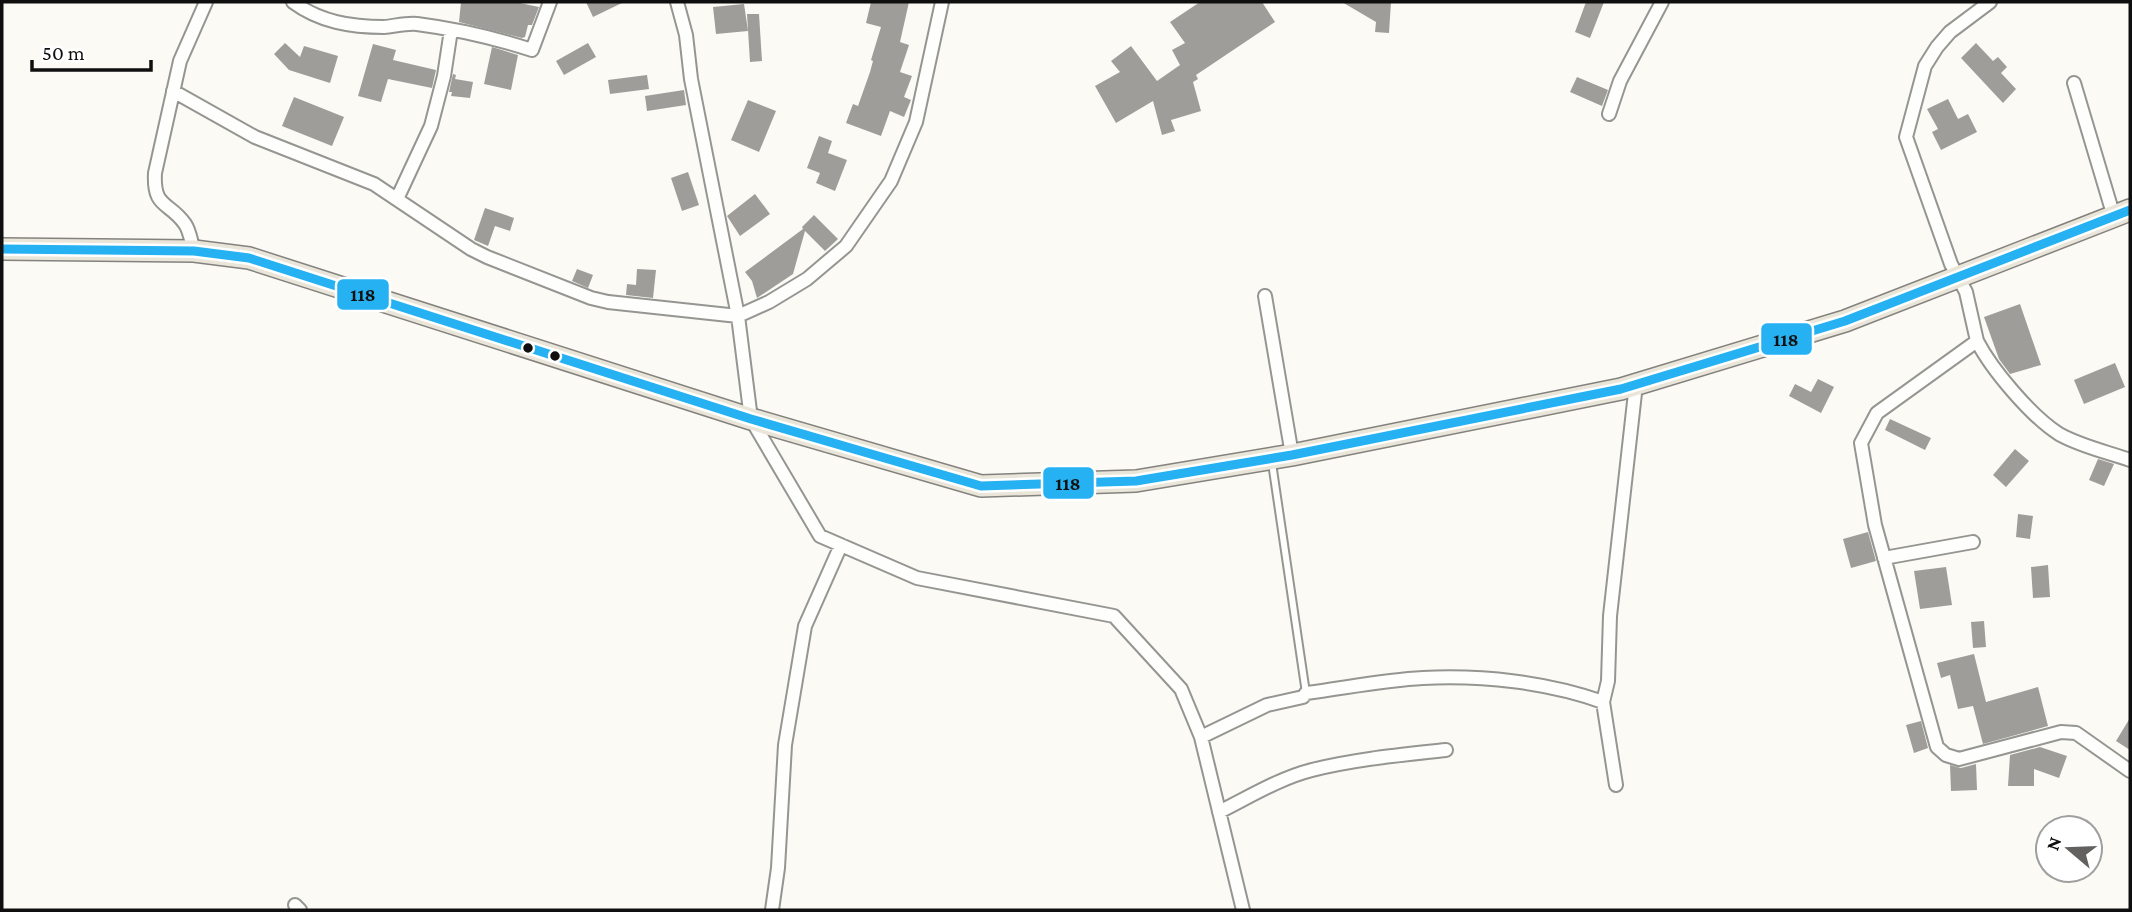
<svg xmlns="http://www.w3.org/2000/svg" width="2132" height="912" font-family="'Crimson Pro',serif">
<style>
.building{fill:#9f9d9a}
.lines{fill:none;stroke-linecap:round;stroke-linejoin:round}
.service-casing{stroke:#959592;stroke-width:10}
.minor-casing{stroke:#959592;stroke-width:16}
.trunk-casing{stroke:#83827f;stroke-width:24}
.service{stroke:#fefefd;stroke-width:6}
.minor{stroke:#fefefd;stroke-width:12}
.trunk{stroke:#eae5d9;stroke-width:21}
.bus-1-casing{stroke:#fff;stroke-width:14}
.bus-1{stroke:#26b1f3;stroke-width:9}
.bus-dot{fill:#0f0f0f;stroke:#fff;stroke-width:2.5}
.line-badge{stroke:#fff;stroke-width:2.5}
.pale-badge-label{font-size:19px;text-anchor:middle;font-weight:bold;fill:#111}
</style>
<rect width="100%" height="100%" fill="#fbfaf4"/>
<!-- building -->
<path class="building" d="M461,2H515L539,7L532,25H528L525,37L522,38L459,22Z
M586,2H624L593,17Z
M871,2H909L900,42L909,45L900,72L912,76L904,97L911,100L904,117L890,111L881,136L846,123L853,104L858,106L870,72L873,61L871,60L881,27L866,23Z
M1200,2H1262L1275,22L1196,75L1198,79L1193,82L1201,111L1171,120L1175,131L1162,135L1153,101L1116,123L1095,86L1120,72L1111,61L1131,46L1157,81L1180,65L1172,50L1185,43L1170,22Z
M1342,2H1391L1389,33L1375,32L1376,22Z
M1586,2H1604L1590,38L1575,32Z
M744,4L748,31L716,34L713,7Z
M747,14H759L762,61L750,62Z
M285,43L300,57L304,46L338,56L330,83L289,70L274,54Z
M588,43L596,57L564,75L556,61Z
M1976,43L1993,61L1998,57L2007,67L2001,73L2016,89L2003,103L1961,58Z
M373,44L396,50L393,60L436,70L432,88L388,79L381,102L358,96Z
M492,47L518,55L511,90L484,84Z
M453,74L456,75L455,79L473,82L470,98L451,96L452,92H449Z
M647,75L649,89L610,94L608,80Z
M1577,77L1608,90L1602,106L1570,92Z
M684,90L686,105L647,111L645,96Z
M294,97L344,117L332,146L282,126Z
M1948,99L1958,119L1968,114L1977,132L1941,150L1932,132L1938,129L1927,109Z
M748,100L776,111L759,152L731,140Z
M819,136L832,141L828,153L847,160L835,191L816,183L820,173L807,168Z
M688,172L699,205L682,211L671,178Z
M755,194L770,214L740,236L727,216Z
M485,208L514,218L510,231L495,226L488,246L474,240Z
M814,215L838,239L825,251L805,231L793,274L757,298L752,281L745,272L803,229L802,227Z
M577,269L593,275L588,288L572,281Z
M637,269L656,270L653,298L626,295L627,284L636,285Z
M2020,304L2041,365L2010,374L1999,359L1984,317Z
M2115,363L2125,387L2084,404L2074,380Z
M1818,379L1834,387L1821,413L1789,396L1795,384L1811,392Z
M1890,419L1931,438L1925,450L1885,430Z
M2015,449L2029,461L2006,487L1993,475Z
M2098,459L2114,464L2104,486L2089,480Z
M2018,514L2033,516L2030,539L2016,537Z
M1868,532L1876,561L1851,568L1843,539Z
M2048,565L2050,597L2033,598L2031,567Z
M1946,567L1952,605L1920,609L1914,571Z
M1984,621L1986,647L1973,648L1971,622Z
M1974,654L1986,702L2038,687L2048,726L1983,744L1973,706L1958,709L1950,675L1941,678L1937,663Z
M2130,718V750L2116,741Z
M1921,721L1928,748L1914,753L1906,725Z
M2040,747L2067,756L2059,778L2034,769V786H2008L2010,755Z
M1976,764L1977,790L1951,791L1950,765L1961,768Z"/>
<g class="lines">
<defs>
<path id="service" d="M1272,463L1306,693"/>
<path id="minor" d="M293,2C320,22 351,27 384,27C395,26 406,23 417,24C456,29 495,38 532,50L550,2
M677,2L686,35L691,79L738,316L751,419L820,536L917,578L1114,616L1181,689L1201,737L1243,910
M2074,83L2114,217
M173,91L255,137L374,184L471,249L487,257L591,298L608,302L738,316L769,302L807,279L846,246L891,181L916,122L942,2
M1609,114L1620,81L1662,2
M397,199L431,126L444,76L451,30
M194,251C191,242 190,231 185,224C169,201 153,209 155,173L180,61L206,2
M1265,296L1292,455
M1977,341L1966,292L1951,264L1906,137L1925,66L1937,47L1950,32L1990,2
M2130,460C2107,452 2080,446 2059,434C2031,416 1992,370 1977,341L1877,413L1861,443L1875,525L1937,747L1946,755L1959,759L2061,732L2076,733L2130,771
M1884,558L1973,542
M1603,702L1616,785
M1201,737L1267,705L1303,697L1306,693C1345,688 1384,680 1423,678C1482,675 1547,682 1603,702L1608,681L1610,616L1636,384
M1219,812C1249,797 1280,778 1312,770C1356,759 1401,755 1446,750
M295,905L300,910
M772,910L778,868L785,745L805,626L841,545"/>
<path id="trunk" d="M2,249L194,251L249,258L751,419L981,486L1136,481L1292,455L1621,389L1845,321L2130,210"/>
</defs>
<!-- service casing -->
<use href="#service" class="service-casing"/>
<!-- minor casing -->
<use href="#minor" class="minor-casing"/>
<!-- trunk casing -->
<use href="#trunk" class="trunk-casing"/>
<!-- service -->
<use href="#service" class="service"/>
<!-- minor -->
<use href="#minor" class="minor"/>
<!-- trunk -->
<use href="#trunk" class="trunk"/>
<defs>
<path id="bus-1" d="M2,249L194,251L249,258L751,419L981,486L1136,481L1292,455L1621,389L1845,321L2130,210"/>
</defs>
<!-- bus-1 casing -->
<use href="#bus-1" class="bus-1-casing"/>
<!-- bus-1 -->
<use href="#bus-1" class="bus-1"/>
</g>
<!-- markers -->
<g class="bus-dot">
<circle cx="528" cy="348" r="6"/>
<circle cx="555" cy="356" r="6"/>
</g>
<g class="line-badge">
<rect x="336" y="278" width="54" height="33" rx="7" fill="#26b1f3"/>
<rect x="1760" y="322" width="53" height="34" rx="7" fill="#26b1f3"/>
<rect x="1042" y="466" width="53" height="34" rx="7" fill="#26b1f3"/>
</g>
<g class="pale-badge-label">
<text x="363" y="301">118</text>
<text x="1786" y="346">118</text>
<text x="1068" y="490">118</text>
</g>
<!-- border -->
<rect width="2132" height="912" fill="none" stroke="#0f0f0f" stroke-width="7"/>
<!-- north arrow -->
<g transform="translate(2069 849) rotate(289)"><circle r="33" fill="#ffffff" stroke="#9f9f9f" stroke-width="2"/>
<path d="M0-5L12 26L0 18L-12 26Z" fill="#62615f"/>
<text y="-10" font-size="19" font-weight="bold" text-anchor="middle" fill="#0f0f0f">N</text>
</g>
<!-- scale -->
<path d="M32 60v10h119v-10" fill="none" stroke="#0f0f0f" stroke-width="3.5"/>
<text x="42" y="60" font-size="21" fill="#0f0f0f" stroke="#ffffff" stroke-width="5" paint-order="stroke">50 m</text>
</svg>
